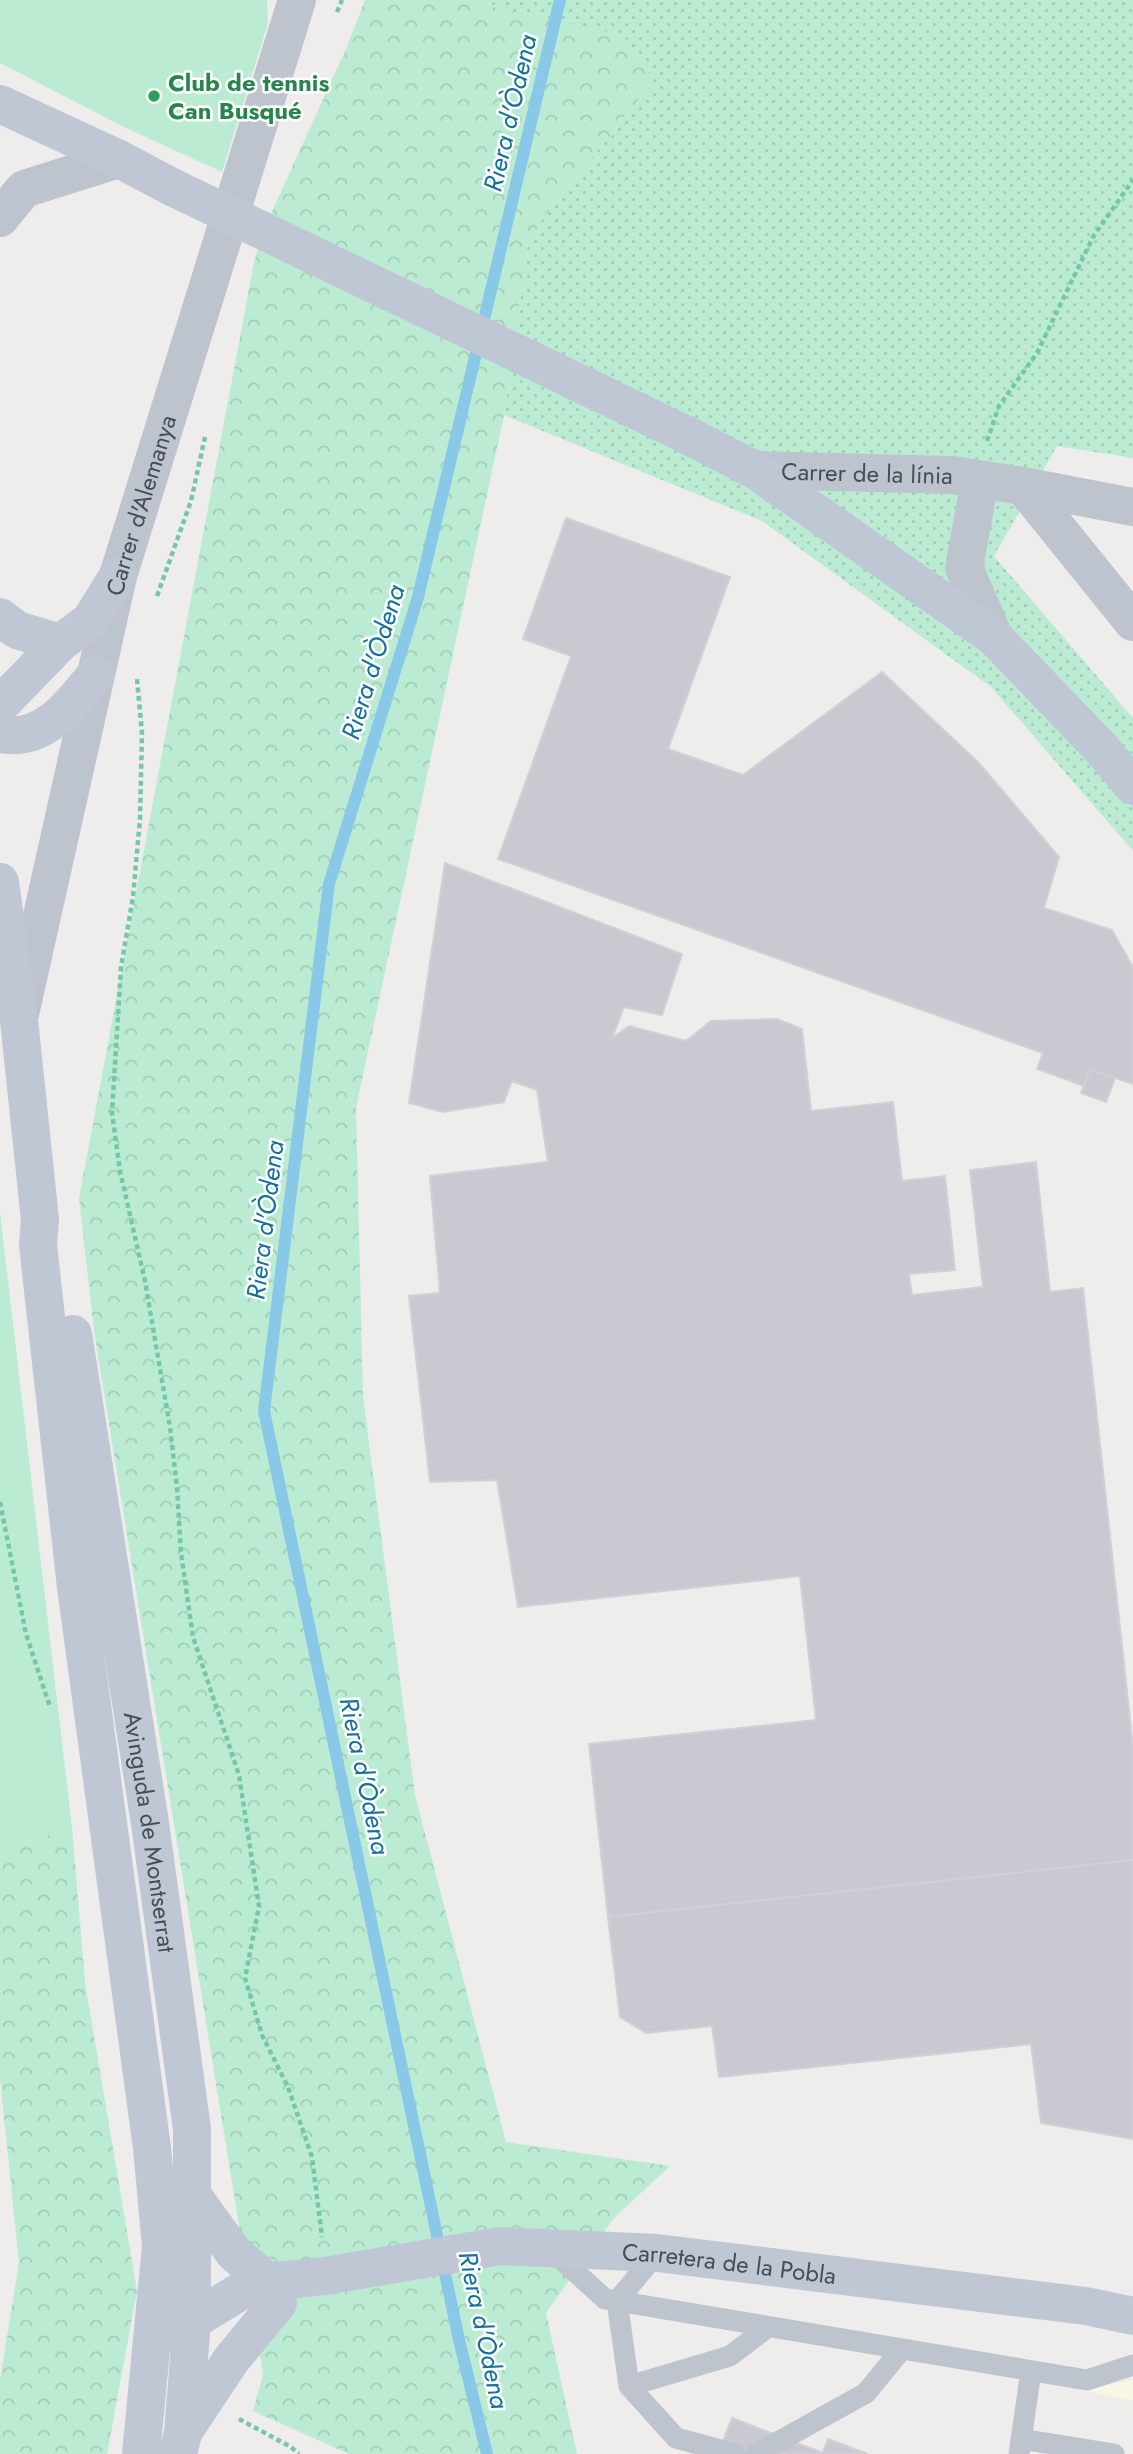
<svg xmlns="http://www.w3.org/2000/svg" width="1133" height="2454" font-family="Jost,sans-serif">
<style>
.commercial{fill:#faf6e4}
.grass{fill:url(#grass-dots)}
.forest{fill:url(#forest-crowns)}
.park{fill:#bbecd3}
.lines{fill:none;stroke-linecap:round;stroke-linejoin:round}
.stream{stroke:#89c8e7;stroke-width:12}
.building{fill:#c9cad1;stroke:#d0d1d7;stroke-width:2}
.path{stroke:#74c8a9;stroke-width:4.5;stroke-dasharray:5 3.5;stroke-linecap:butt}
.lane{stroke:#bdc4ce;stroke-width:21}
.street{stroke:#bdc4ce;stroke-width:38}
.secondary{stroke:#bfc7d4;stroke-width:38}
.secondary-bridge{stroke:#bfc7d4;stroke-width:38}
.leisure-dot{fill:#2e9e5b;stroke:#fff;stroke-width:2.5}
.labels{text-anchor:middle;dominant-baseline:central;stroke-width:5;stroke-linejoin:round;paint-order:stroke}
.leisure-label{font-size:24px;font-weight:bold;fill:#27864d;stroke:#fff;text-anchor:start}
.street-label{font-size:24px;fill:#454d58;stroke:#fff}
.water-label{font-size:26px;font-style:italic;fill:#12709e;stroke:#fff}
</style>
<defs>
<pattern id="grass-dots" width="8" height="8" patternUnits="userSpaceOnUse" patternTransform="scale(1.75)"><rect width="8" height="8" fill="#bbecd3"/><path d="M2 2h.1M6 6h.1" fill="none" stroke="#a2ccb7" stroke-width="1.8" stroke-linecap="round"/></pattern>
<pattern id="forest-crowns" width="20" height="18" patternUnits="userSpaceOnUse" patternTransform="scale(1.75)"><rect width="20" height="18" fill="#bbecd3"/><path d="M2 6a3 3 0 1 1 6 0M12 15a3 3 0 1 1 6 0" fill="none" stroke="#a2ccb7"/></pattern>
</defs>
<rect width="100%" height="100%" fill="#efecec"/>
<!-- commercial -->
<path class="commercial" d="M1133,2380V2401L1083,2390Z"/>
<!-- grass -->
<path class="grass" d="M483,0H1133V458L1057,446L994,556L1133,718V851L991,687L762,521L504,415L529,235L654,81L495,8Z"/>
<!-- forest -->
<path class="forest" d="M365,0H483L495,8L623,35L654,81L529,235L504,415L356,1108L363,1397L415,1795L506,2142L670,2166L614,2218L546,2313L577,2454H349L253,2411L263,2374L94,1331L79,1198L254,262L263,231L346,49Z
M72,1828L85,1982L137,2291L107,2454H0V2379L19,2263L0,2078V1849Z"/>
<!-- park -->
<path class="park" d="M0,0H267L268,23L222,172L126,128L0,63Z
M0,1212L72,1828L0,1849Z"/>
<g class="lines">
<!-- stream -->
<path class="stream" d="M487,2454L459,2340L264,1411L329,884L418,597L560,0"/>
</g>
<!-- building -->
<path class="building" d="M566,518L730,577L668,749L743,775L882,672L979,763L1059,857L1044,908L1112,930L1133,967V1084L1090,1069L1084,1086L1037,1069L1043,1053L498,859L571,656L523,639Z
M445,863L682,954L662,1015L624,1007L612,1038L629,1026L686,1041L711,1021L777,1019L802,1029L811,1111L893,1102L902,1181L945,1176L955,1270L909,1274L912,1295L983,1287L970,1170L1036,1162L1050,1292L1083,1288L1133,1747V1860L608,1917L589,1744L816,1720L800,1576L518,1607L497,1480L430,1482L409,1296L440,1293L430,1176L548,1162L537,1090L512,1081L504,1102L443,1112L409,1103Z
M1090,1069L1115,1078L1106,1102L1081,1093Z
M1133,1860V2139L1041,2123L1031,2044L719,2077L712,2026L646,2033L620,2017L608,1917Z
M732,2418L823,2453L822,2454H718Z
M828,2439L868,2454H822Z"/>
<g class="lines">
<!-- path -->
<path class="path" d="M337,12L342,0
M987,441L999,406L1037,353L1093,237L1133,180
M157,596L191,501L205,437
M137,679L142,733L140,819L133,897L121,967L112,1113L120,1171L145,1281L170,1427L177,1488L181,1553L193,1637L239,1775L259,1906L245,1978L262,2035L288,2087L312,2157L322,2237
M0,1502L26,1634L50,1707
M239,2419L291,2447L299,2454"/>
<!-- lane -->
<path class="lane" d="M550,2249L605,2299L1087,2380L1133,2365
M657,2253L617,2301L629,2386L676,2438L735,2454
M629,2386L730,2356L768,2327
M1021,2439L1114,2454
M756,2454L866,2393L902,2349
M1019,2454L1031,2371"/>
<!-- street -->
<g class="street">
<path d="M0,218L24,189L119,159"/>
<path id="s1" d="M755,470L952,475L1023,486L1133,507"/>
<path d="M980,480L964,568L994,637"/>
<path d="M1023,486L1133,622"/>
<path id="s2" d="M20,1014L118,576L297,0"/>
</g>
<!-- secondary -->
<g class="secondary">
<path d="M0,104L119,159L172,187"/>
<path d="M687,435L755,470L994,637L1099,746L1133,786"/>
<path d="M0,617L17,630L60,643L90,621L118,576"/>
<path d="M0,705L60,643"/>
<path d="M0,734C44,743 72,704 96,674"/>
<path d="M0,882L19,1020L40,1220L38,1245L76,1587L152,2148L161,2246L141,2454"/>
<path id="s3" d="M73,1334L150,1823L192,2129V2321L183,2433L178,2454"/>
<path d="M193,2196L234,2253L268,2282"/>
<path id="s4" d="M185,2339L192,2321L241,2291L268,2282L325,2276L500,2246L657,2253L1086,2306L1133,2316"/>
<path d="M184,2431L231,2360L278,2303"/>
</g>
<!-- secondary-bridge -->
<path class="secondary-bridge" d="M172,187L687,435"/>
</g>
<!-- markers -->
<circle class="leisure-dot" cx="154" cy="96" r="7"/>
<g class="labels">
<!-- leisure labels -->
<g class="leisure-label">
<text x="168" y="82">Club de tennis<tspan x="168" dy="28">Can Busqué</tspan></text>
</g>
<!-- street labels -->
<g class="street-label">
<text stroke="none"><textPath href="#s1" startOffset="112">Carrer de la línia</textPath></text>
<text stroke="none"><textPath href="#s2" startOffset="523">Carrer d'Alemanya</textPath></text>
<text stroke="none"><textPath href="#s3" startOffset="504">Avinguda de Montserrat</textPath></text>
<text stroke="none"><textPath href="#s4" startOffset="570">Carretera de la Pobla</textPath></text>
</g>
<!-- water labels -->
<g class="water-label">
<text transform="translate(510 113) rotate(-77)">Riera d'Òdena</text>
<text transform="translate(373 662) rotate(-73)">Riera d'Òdena</text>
<text transform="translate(265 1220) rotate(-83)">Riera d'Òdena</text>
<text transform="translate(365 1776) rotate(78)">Riera d'Òdena</text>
<text transform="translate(484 2330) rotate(78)">Riera d'Òdena</text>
</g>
</g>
</svg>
